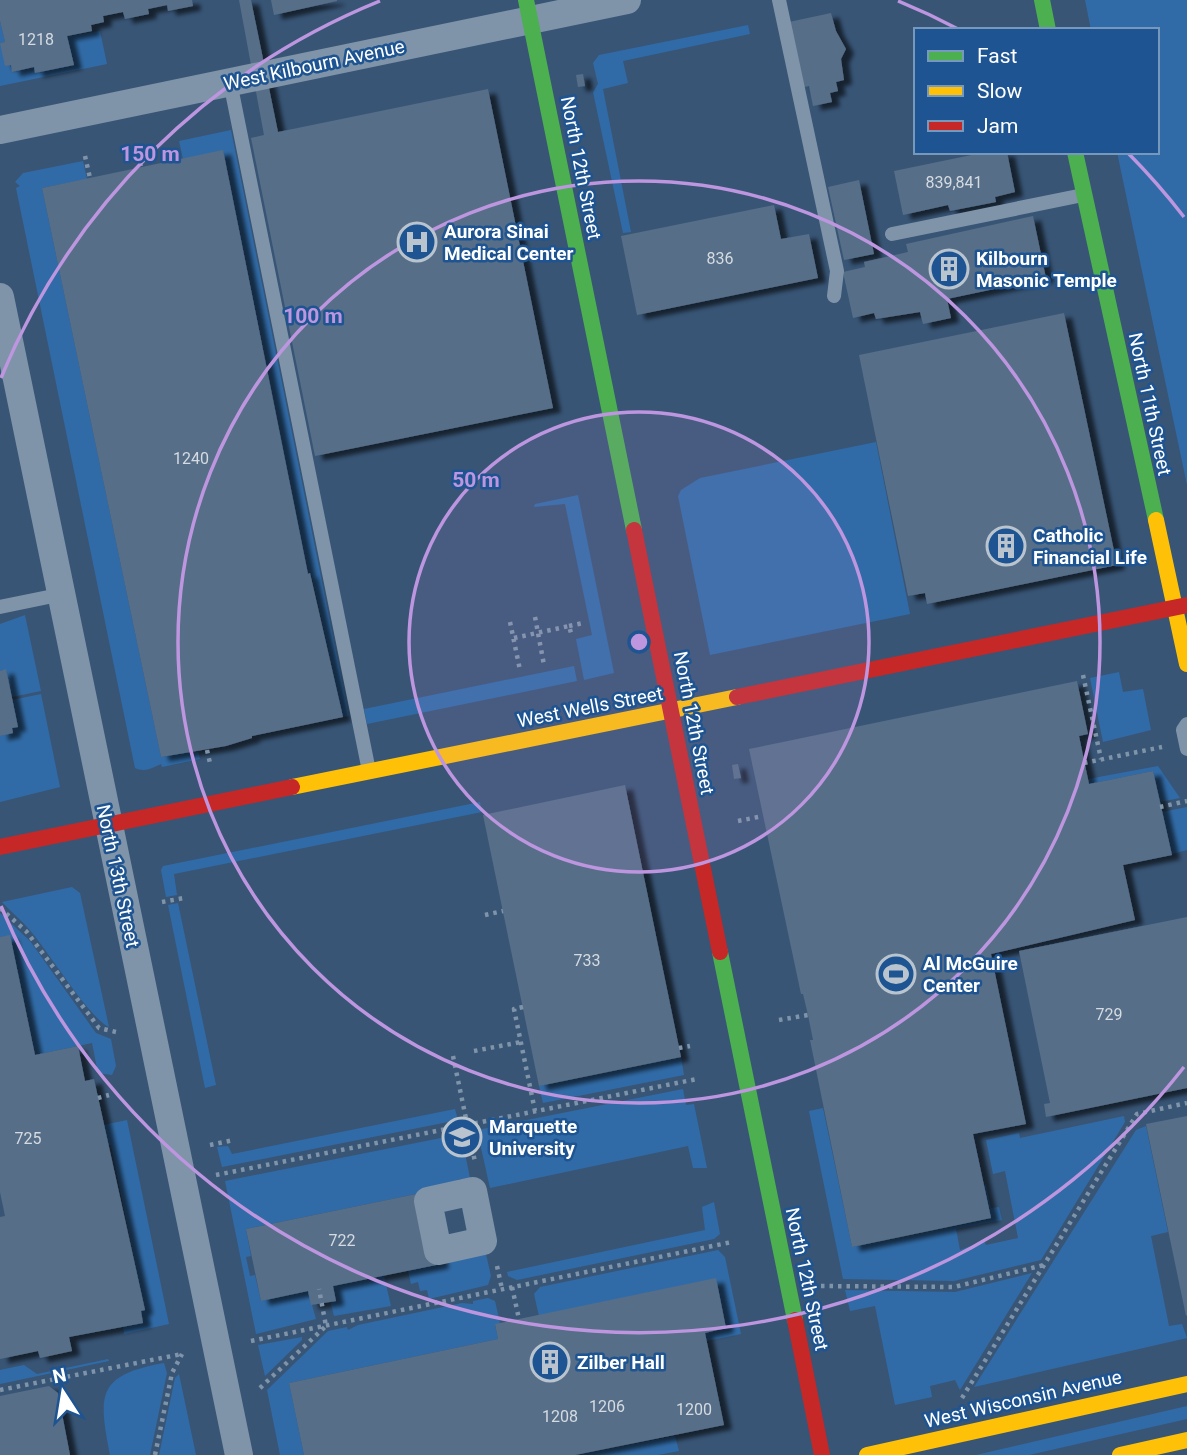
<svg xmlns="http://www.w3.org/2000/svg" width="1187" height="1455" font-family="Roboto,sans-serif">
<style>
.grass{fill:#316ba7}
.building{fill:#566e88;filter:url(#shadow)}
.lines{fill:none;stroke-linecap:round;stroke-linejoin:round}
.path{stroke:#7f94a9;stroke-width:4.5;stroke-dasharray:3.5 5;stroke-linecap:butt}
.lane{stroke:#7f94a9;stroke-width:14}
.street{stroke:#7f94a9;stroke-width:28}
.fast{stroke:#4caf50;stroke-width:16}
.slow{stroke:#ffc107;stroke-width:16}
.jam{stroke:#c62828;stroke-width:16}
.ring{fill:none;stroke:#bd96df;stroke-width:3.5}
.labels{text-anchor:middle;dominant-baseline:central;stroke-width:5;stroke-linejoin:round;paint-order:stroke}
.number-label{font-size:16px;fill:#d5dbe1}
.street-label{font-size:19px;fill:#fff;stroke:#1d5491}
.poi-label{font-size:19px;font-weight:bold;fill:#fff;stroke:#1d5491;text-anchor:start}
.centre{fill:#bd96df;stroke:#1d5491;stroke-width:3.5}
.ring-label{font-size:21px;text-anchor:middle;font-weight:bold;fill:#bd96df;stroke:#1d5491;stroke-width:5;stroke-linejoin:round;paint-order:stroke}
</style>
<defs>
<filter id="shadow"><feDropShadow dx="8" dy="4.5" stdDeviation="2" flood-color="#0009"/></filter>
</defs>
<rect width="100%" height="100%" fill="#385576"/>
<!-- grass -->
<path class="grass" d="M1085,0H1187V485L1117,152H1157V30H1091Z
M0,21L5,42L0,43L13,72L34,67L36,73L73,65L67,36L100,31L107,64L0,86Z
M748,25L750,34L623,61L628,83L603,89L631,232L623,233L593,92L598,84L593,63L599,55Z
M231,130L349,716L343,717L311,574H308L223,151L183,159L179,141Z
M83,161L87,179L42,188L161,757L198,751L200,759L162,767L161,764C154,767 146,773 135,768L16,188L20,186L15,182L23,173Z
M876,442L910,614L710,655L678,496L681,490L700,478Z
M578,495L614,673L584,680L576,639L592,635L565,504L534,507L535,504Z
M25,615L41,691L12,697L6,670L0,671V624Z
M574,666L577,681L367,724L364,709Z
M1119,672L1123,692L1143,689L1151,730L1103,742L1090,678Z
M41,694L60,787L0,802V736L12,733V728L18,727L12,700Z
M1158,766L1180,798L1160,802L1153,771L1089,784L1088,779Z
M480,802L482,812L174,874L177,895L166,897L161,870L163,866Z
M1187,807V850L1172,854L1162,812Z
M72,887L80,893L109,1027C91,1020 49,953 33,934C24,922 12,913 2,902Z
M178,903L216,1085L205,1088L168,905Z
M0,913L30,941L96,1033L111,1039L116,1066L112,1075L98,1073L92,1043L35,1055L10,936L0,937Z
M681,1057L684,1075L543,1103L539,1086Z
M683,1089L686,1105L694,1104L707,1168H693L688,1146L490,1188L477,1130Z
M823,1108L852,1247L990,1219L983,1185L986,1184L991,1208L999,1207L1002,1220L956,1229L960,1250L984,1241L986,1245L1018,1238L1005,1171L993,1174L986,1140L1019,1133L1020,1138L1124,1116L1125,1122L1041,1260L954,1281L843,1279L809,1111Z
M455,1109L458,1120L222,1167L217,1147L228,1146L232,1154Z
M127,1120L169,1324L124,1334L123,1327L143,1323L141,1311L144,1310L111,1145L108,1146L103,1125Z
M1146,1126L1168,1232L1151,1236L1169,1326L1182,1324L1187,1338L974,1387L1136,1130Z
M461,1134L471,1183L460,1179L426,1192L246,1229L251,1256L246,1257L250,1276L255,1275L261,1301L308,1291L316,1319L256,1334L225,1181Z
M714,1202L720,1234L714,1239L517,1280L508,1276L507,1272L705,1230L702,1207Z
M483,1241L491,1276L488,1285L429,1299L427,1290L420,1291L418,1282L411,1284L408,1271Z
M718,1250L725,1257L741,1334L707,1341L705,1333L726,1328L716,1279L539,1316L534,1294L540,1287Z
M1032,1273L960,1390L955,1380L930,1386L932,1397L895,1405L875,1306L850,1311L845,1290L955,1292Z
M384,1276L391,1306L334,1316L330,1301L336,1300L333,1286Z
M488,1298L495,1301L500,1323L495,1325L498,1339L289,1383L304,1455H280L267,1390L328,1331L347,1327L348,1330L358,1325L462,1303L473,1304V1301Z
M302,1337V1340L265,1376L258,1345Z
M108,1359L109,1361L0,1384V1370L24,1365L37,1374Z
M164,1363L167,1373L150,1455H110C98,1394 97,1375 164,1363Z
M179,1374L196,1455H159L175,1378Z
M1187,1406V1419L1029,1455H976Z
M675,1436L679,1451L658,1455H575Z"/>
<!-- building -->
<path class="building" d="M0,0H192L193,6L168,11L167,5L148,9L149,14L125,19L123,12L103,16L104,22L91,25L92,31L67,36L74,65L35,73L34,67L12,72L11,65L5,66L0,43L5,42L0,21Z
M239,0H251L278,132L488,89L553,408L315,456L251,138L264,135Z
M271,0H337V1L274,15Z
M831,13L836,31L846,49L841,59L844,80L836,82L838,91L830,93L832,102L813,106L809,86L804,87L789,22Z
M583,74L585,86L578,87L576,75Z
M223,150L308,574L310,573L343,717L252,736V738L226,746L161,757L42,188Z
M986,152H1007L1015,192L995,197L996,202L950,211L948,205L903,215L894,171Z
M859,180L874,254L844,260L828,187Z
M774,205L781,239L809,234L818,278L637,315L621,236Z
M1033,216L1046,278L947,299L951,318L923,324L920,312L876,319L874,313L853,318L843,272L865,267L864,262L908,252L906,244Z
M1064,313L1117,565L927,604L925,593L908,596L859,355Z
M6,669L18,727L12,728L13,733L0,736V671Z
M1077,681L1088,734L1079,736L1089,784L1153,771L1172,855L1123,865L1135,920L991,954L1026,1124L973,1134L991,1218L852,1247L810,1040H813L808,1015L803,994H801L749,749Z
M738,764L741,778L734,779L732,765Z
M625,785L681,1057L539,1086L483,815Z
M1187,917V1088L1046,1117L1044,1104L1050,1103L1019,951Z
M10,935L35,1055L78,1046L85,1081L94,1079L145,1310L141,1311L143,1323L69,1337L72,1351L40,1358L38,1351L0,1359V1217L5,1216L0,1192V937Z
M1187,1116V1315L1186,1316L1146,1124Z
M426,1192L441,1264L333,1286L336,1301L311,1305L308,1291L261,1301L246,1229Z
M716,1278L726,1328L705,1333L724,1425L575,1455H304L289,1383L498,1339L495,1324Z
M49,1386L58,1393L70,1455H0V1396Z"/>
<g class="lines">
<!-- path -->
<path class="path" d="M137,146L141,167
M85,156L90,178
M535,617L544,665
M510,622L520,670
M569,626L583,623
M514,638L569,626L571,633
M1083,675L1101,759
M207,750L210,763
M1084,763L1162,747
M1160,807L1187,801
M738,821L763,816
M162,902L184,898
M0,908L26,931L99,1028L116,1032
M485,915L503,911
M523,1007L514,1009L535,1111
M779,1020L808,1015
M679,1048L690,1046
M474,1051L521,1042
M453,1056L475,1162
M98,1098L109,1095
M210,1145L234,1140
M216,1175L697,1079
M497,1266L502,1289
M821,1286L954,1287L1044,1265
M512,1287L519,1319
M251,1341L732,1242
M260,1388L326,1326L319,1289
M0,1390L182,1354
M962,1398L1137,1114L1187,1103
M155,1455L172,1373L182,1354"/>
<!-- lane -->
<path class="lane" d="M779,0L837,271L834,296
M230,82L369,771
M892,234L1083,195
M0,607L63,594
M1187,724L1183,730L1187,749"/>
<!-- street -->
<path class="street" d="M0,130L627,0
M0,297L239,1455
M473,1191L483,1241L438,1251L428,1201Z"/>
<!-- fast -->
<path class="fast" d="M526,0L634,530
M1042,0L1048,30
M1075,152L1156,520
M720,952L795,1320"/>
<!-- slow -->
<path class="slow" d="M1156,520L1187,664
M292,787L737,697
M867,1455L1187,1384
M1120,1455L1187,1440"/>
<!-- jam -->
<path class="jam" d="M634,530L720,952
M737,697L1187,605
M0,847L292,787
M795,1320L822,1455"/>
</g>
<!-- distance rings -->
<circle cx="639" cy="642" r="230" fill="#bd96df" fill-opacity=".12"/>
<g class="ring">
<circle cx="639" cy="642" r="230"/>
<circle cx="639" cy="642" r="461"/>
<path d="M1184 1067A691 691 0 0 1 1 906M1 378A691 691 0 0 1 380 1M898 1A691 691 0 0 1 958 29M1128 153A691 691 0 0 1 1184 217"/>
</g>
<!-- icons -->
<defs>
<symbol id="hospital-ring" viewBox="-11 -11 22 22"><circle r="9.5" fill="#1d5491" stroke="#b9c4cf" stroke-width="1.5"/><path d="M-5-5h3v3.5h4V-5h3V5h-3V1.5h-4V5h-3Z" fill="#b9c4cf"/></symbol>
<symbol id="building-ring" viewBox="-11 -11 22 22"><circle r="9.5" fill="#1d5491" stroke="#b9c4cf" stroke-width="1.5"/><path d="M-4-6H4V6H1V3H-1V6H-4ZM-2.5-4.3h1.7v1.8h-1.7ZM.8-4.3h1.7v1.8H.8ZM-2.5-1h1.7V.8h-1.7ZM.8-1h1.7V.8H.8Z" fill="#b9c4cf"/></symbol>
<symbol id="stadium-ring" viewBox="-11 -11 22 22"><circle r="9.5" fill="#1d5491" stroke="#b9c4cf" stroke-width="1.5"/><path d="M0-5a6.5 5 0 1 0 0 10a6.5 5 0 1 0 0-10ZM-3.5-1.8h7v3.6h-7Z" fill="#b9c4cf"/></symbol>
<symbol id="university-ring" viewBox="-11 -11 22 22"><circle r="9.5" fill="#1d5491" stroke="#b9c4cf" stroke-width="1.5"/><path d="M0-5L7-2L0 1L-7-2ZM-4 1L0 2.5L4 1V4Q0 6-4 4Z" fill="#b9c4cf"/></symbol>
</defs>
<g fill-rule="evenodd">
<use href="#hospital-ring" x="395" y="220" width="44" height="44"/>
<use href="#building-ring" x="927" y="247" width="44" height="44"/>
<use href="#building-ring" x="984" y="524" width="44" height="44"/>
<use href="#stadium-ring" x="874" y="952" width="44" height="44"/>
<use href="#university-ring" x="440" y="1115" width="44" height="44"/>
<use href="#building-ring" x="528" y="1340" width="44" height="44"/>
</g>
<g class="labels">
<!-- number labels -->
<g class="number-label">
<text x="36" y="39">1218</text>
<text x="954" y="182">839,841</text>
<text x="720" y="258">836</text>
<text x="191" y="458">1240</text>
<text x="587" y="960">733</text>
<text x="1109" y="1014">729</text>
<text x="28" y="1138">725</text>
<text x="342" y="1240">722</text>
<text x="607" y="1406">1206</text>
<text x="694" y="1409">1200</text>
<text x="560" y="1416">1208</text>
</g>
<!-- street labels -->
<g class="street-label">
<text transform="translate(314 65) rotate(-12)">West Kilbourn Avenue</text>
<text transform="translate(581 168) rotate(79)">North 12th Street</text>
<text transform="translate(1150 404) rotate(78)">North 11th Street</text>
<text transform="translate(590 707) rotate(-11)">West Wells Street</text>
<text transform="translate(694 723) rotate(79)">North 12th Street</text>
<text transform="translate(118 876) rotate(78)">North 13th Street</text>
<text transform="translate(807 1279) rotate(78)">North 12th Street</text>
<text transform="translate(1023 1399) rotate(-13)">West Wisconsin Avenue</text>
</g>
<!-- poi labels -->
<g class="poi-label">
<text x="444" y="231">Aurora Sinai<tspan x="444" dy="22">Medical Center</tspan></text>
<text x="976" y="258">Kilbourn<tspan x="976" dy="22">Masonic Temple</tspan></text>
<text x="1033" y="535">Catholic<tspan x="1033" dy="22">Financial Life</tspan></text>
<text x="923" y="963">Al McGuire<tspan x="923" dy="22">Center</tspan></text>
<text x="489" y="1126">Marquette<tspan x="489" dy="22">University</tspan></text>
<text x="577" y="1362">Zilber Hall</text>
</g>
</g>
<circle cx="639" cy="642" r="10" class="centre"/>
<g class="ring-label">
<text x="150" y="161">150 m</text>
<text x="313" y="323">100 m</text>
<text x="476" y="487">50 m</text>
</g>
<!-- legend -->
<rect x="914" y="28" width="245" height="126" fill="#1d5491" stroke="#7798bd" stroke-width="2"/>
<rect x="928" y="51" width="35" height="10" fill="#4caf50" stroke="#7798bd" stroke-width="2"/>
<text x="977" y="63" font-size="21" fill="#ffffff">Fast</text>
<rect x="928" y="86" width="35" height="10" fill="#ffc107" stroke="#7798bd" stroke-width="2"/>
<text x="977" y="98" font-size="21" fill="#ffffff">Slow</text>
<rect x="928" y="121" width="35" height="10" fill="#c62828" stroke="#7798bd" stroke-width="2"/>
<text x="977" y="133" font-size="21" fill="#ffffff">Jam</text>
<!-- north arrow -->
<g transform="translate(63 1392) rotate(348)" stroke="#1d5491" stroke-width="5" paint-order="stroke">
<path d="M0-5L12 26L0 18L-12 26Z" fill="#ffffff"/>
<text y="-10" font-size="19" font-weight="bold" text-anchor="middle" fill="#ffffff">N</text>
</g>
</svg>
